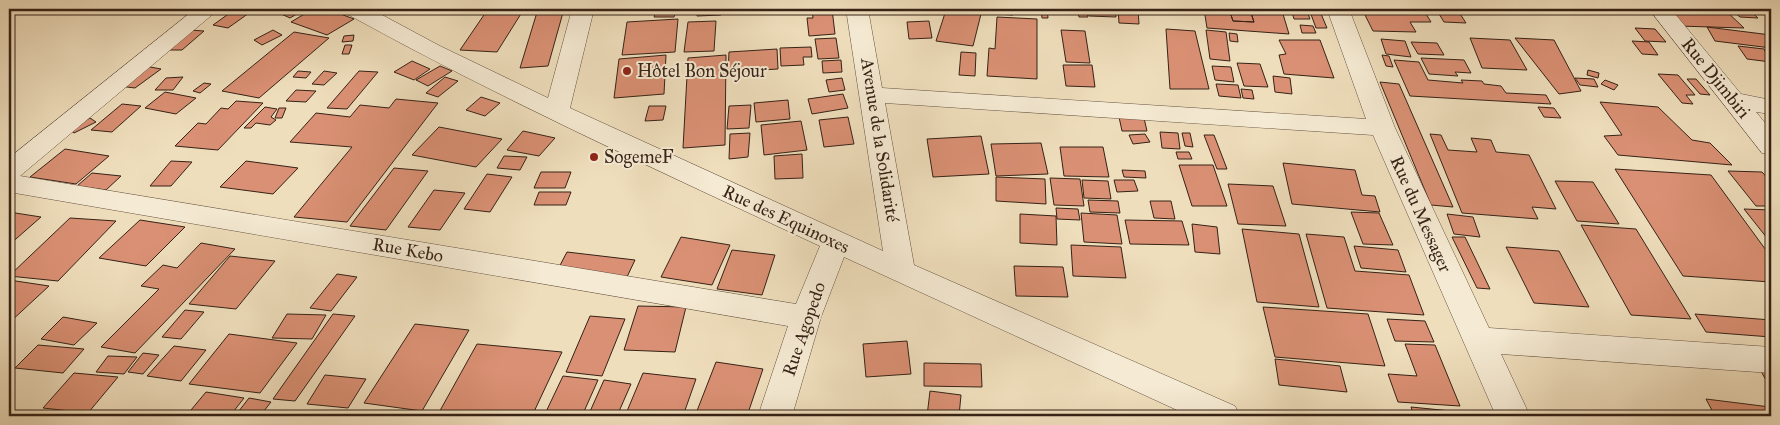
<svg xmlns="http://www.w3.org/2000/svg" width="1780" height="425" font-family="'IM FELL Great Primer',serif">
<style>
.building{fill:#da9074;stroke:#352216;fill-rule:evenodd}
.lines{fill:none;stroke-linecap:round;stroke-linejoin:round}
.minor-casing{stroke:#645140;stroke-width:1}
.minor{fill:#f5ead3;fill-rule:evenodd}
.poi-dot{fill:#8f2418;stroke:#f5ead3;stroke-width:2}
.labels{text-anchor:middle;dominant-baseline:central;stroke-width:4;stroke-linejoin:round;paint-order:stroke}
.poi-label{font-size:18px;fill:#352216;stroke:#f5ead3;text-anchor:start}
.street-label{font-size:18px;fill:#352216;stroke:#f5ead3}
</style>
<rect width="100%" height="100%" fill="#efdebc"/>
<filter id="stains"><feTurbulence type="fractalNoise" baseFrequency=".004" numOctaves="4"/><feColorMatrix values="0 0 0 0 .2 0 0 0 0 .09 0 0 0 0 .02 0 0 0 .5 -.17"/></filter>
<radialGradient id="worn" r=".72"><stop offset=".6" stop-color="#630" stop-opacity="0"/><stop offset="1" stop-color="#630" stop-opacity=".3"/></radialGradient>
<!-- building -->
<path class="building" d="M288,9H305L290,18L279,13Z
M313,9H327L354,19L327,35L291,22Z
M488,9H524L497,52L460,50Z
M538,9H564L548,66L520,68Z
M657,9H677L674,17H654Z
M698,9H722L721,15L697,16Z
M812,9H832L835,34L809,36L807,18H813Z
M995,9H1013V15L995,14Z
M1041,9H1047L1048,18H1042Z
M1077,9H1086L1088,17H1079Z
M1088,9H1116V17L1089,16Z
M1118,9H1138L1139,24L1119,23Z
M1204,9H1260L1261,12L1283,14L1289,34L1207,28ZM1230,12L1251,13L1254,22L1233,21Z
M1291,9H1306L1310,19H1294Z
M1309,9H1319L1327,28H1316Z
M1362,9H1423L1431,22H1410L1416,32L1373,31Z
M1436,9H1457L1466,23L1444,22Z
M1670,9H1724L1744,28L1678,26L1676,15Z
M1730,9H1748L1758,18L1740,17Z
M1760,9H1771V19H1769Z
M234,10L249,13L228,28L213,25Z
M946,10L981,14L973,46L936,41Z
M1230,12L1251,13L1254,22L1233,21Z
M997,17L1037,19V79L987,76L989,48L995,49Z
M678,19L675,52L622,55L627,22Z
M716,21L714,51L684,52L688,22Z
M929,21L932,38L909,39L907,22Z
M1300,25L1313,26L1316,33H1302Z
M1707,27L1771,35V48L1715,41Z
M1635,28L1655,29L1666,42L1645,41Z
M1166,29L1195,31L1209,89H1170Z
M189,30L204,31L182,50H167Z
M273,30L282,35L262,45L254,40Z
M1061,30L1085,31L1090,63L1066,62Z
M1206,30L1226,32L1230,61L1210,59Z
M294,32L329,38L259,98L222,91Z
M1229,33L1237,34L1238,42L1230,41Z
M354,35L353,41L342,42L344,36Z
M836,38L839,58L818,59L815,39Z
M1470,38L1510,40L1527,70L1482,68Z
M1515,38L1554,40L1581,91L1559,94Z
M1381,39L1405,41L1411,57L1386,54Z
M1279,40H1320L1334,78L1284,74L1279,55L1286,54Z
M1632,41L1649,42L1658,55L1642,54Z
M1411,42L1437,43L1444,55L1418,54Z
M345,45H352L349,54H342Z
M1738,46L1764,49L1771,62L1747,59Z
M811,47L812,57H803L804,65L781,66L780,48Z
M777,49L778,69L728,72L729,52Z
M961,52L976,53L975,76L959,75Z
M666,55L664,94L614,98L619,59Z
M726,55L725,145L683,148L688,58Z
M1382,55L1389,56L1393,67L1386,66Z
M1421,58L1464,60L1471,73L1455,72L1458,76L1429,74Z
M841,60L842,72L823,73L822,61Z
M1394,60L1419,62L1428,80L1463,83L1461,80L1482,81L1484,84L1501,86L1506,93L1546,95L1551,104L1410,96Z
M412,61L430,69L414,80L394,72Z
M1237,63L1260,64L1268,87L1244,86Z
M1063,65H1092L1095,87L1066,86Z
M145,66L161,69L135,88L119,86Z
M440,66L452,71L428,86L416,80Z
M1212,66L1231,67L1234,82L1215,80Z
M1588,70L1599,73L1598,78L1587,75Z
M298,71L311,72L306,78L293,77Z
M324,71L337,73L324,85L312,84Z
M359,71L378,72L347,109L327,108Z
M1658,74L1678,75L1695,95H1686L1693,104L1682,103Z
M1273,76L1290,78L1292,94L1275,92Z
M183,77L173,90H155L166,78Z
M445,77L458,81L438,97L426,93Z
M842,78L845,90L829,92L826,80Z
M1575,78L1594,79L1598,87L1580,85Z
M1687,79H1696L1710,95L1700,94Z
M1605,80L1618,85L1614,90L1601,84Z
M1380,82L1399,84L1453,207L1431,205Z
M204,83L211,84L200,93L193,91Z
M1216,84L1238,85L1241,98L1219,96Z
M1241,89L1252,90L1254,99L1243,98Z
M296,90L316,91L306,102L286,101Z
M165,92L196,98L176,114L145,108Z
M843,94L848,108L812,114L808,99Z
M481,97L500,103L485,116L466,110Z
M396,99L438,103L347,222L294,217L352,147L290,142L316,113L350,117L360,105L389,108Z
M788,100L790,119L756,122L754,103Z
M236,101L263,103L218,150L175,146L198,123L206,124L221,108L228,109Z
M1600,102L1658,107L1692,140L1710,143L1732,165L1618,155L1604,136L1622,135Z
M122,104L141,106L112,132L91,130Z
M751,105L749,128L727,129L729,106Z
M649,106H666L663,120L645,121Z
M265,107L277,109L271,117L276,120L270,125L256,123L251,128H244Z
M1538,107L1554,108L1561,118L1544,117Z
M279,108H286L282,118H275Z
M848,117L854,144L824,147L819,120Z
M1119,117L1144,118L1147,131H1122Z
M90,118L96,122L74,133L69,129Z
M801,121L807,150L764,155L761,125Z
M439,127L502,139L476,167L412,155Z
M523,131L555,138L539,156L507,150Z
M1160,132L1178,133L1180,149L1162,148Z
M750,133L748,157L729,159L730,134Z
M1182,133H1190L1193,147L1185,146Z
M1145,134L1150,142L1133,144L1129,135Z
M1430,134L1441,135L1448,150L1477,152L1471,138L1491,140L1496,152L1529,155L1556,209L1532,207L1538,219L1462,213Z
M1204,135H1214L1227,169H1217Z
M981,136L989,174L933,177L927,139Z
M1041,143L1048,174L996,176L991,144Z
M1060,147H1103L1109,177L1064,176Z
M65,149L109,156L76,184L30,177Z
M1176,152H1189L1192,159H1178Z
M802,154L803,178L775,179L774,156Z
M504,156L527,157L520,170L497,168Z
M171,161L192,162L171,186H150Z
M246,161L298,168L273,194L220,187Z
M1283,163L1355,170L1362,195L1375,196L1380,212L1292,204Z
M1179,165H1213L1227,206H1192Z
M394,168L428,171L386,230L350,226Z
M1615,169L1711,175L1771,257V282L1683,276Z
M1122,170L1145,171L1146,178L1124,177Z
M1728,171L1762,172L1771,182V206H1756Z
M541,172H571L565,188H534Z
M92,173L121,176L106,190L77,186Z
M487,174L512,177L490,212L464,209Z
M996,177L1045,179L1046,204L996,201Z
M1050,178L1080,179L1084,206L1054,205Z
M1082,180L1108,181L1111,199L1084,198Z
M1114,180H1134L1138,191L1117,192Z
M1555,181L1593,182L1619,224L1577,221Z
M1228,184L1273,186L1286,226L1238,224Z
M434,190L465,193L440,230L408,227Z
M539,192H571L566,205H534Z
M1088,200L1118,201L1120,213L1090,212Z
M1150,201H1171L1175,219L1154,218Z
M1056,208L1078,209L1080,220L1057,219Z
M1744,209L1771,210V243Z
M9,212L41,217L9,245Z
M1351,212L1379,213L1393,245L1363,244Z
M1081,213L1117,215L1122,244L1084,242Z
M1020,214L1056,216L1057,245L1020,243Z
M1447,214L1473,217L1480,237L1454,234Z
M70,218L116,221L58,281L9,276Z
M140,220L185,227L146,266L99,258Z
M1125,220L1182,221L1189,245L1130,244Z
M1192,224L1217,227L1220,254L1195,252Z
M1581,225L1636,229L1691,319L1631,315Z
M1242,229L1299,234L1319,307L1257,302Z
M1306,234L1344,237L1355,271L1409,275L1424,315L1327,308Z
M681,237L730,245L712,285L661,277Z
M1452,237H1465L1490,289L1477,288Z
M201,243L235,249L135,353L101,347L159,289L141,286L163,265L177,268Z
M1071,245L1121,247L1126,278L1073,276Z
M1354,246L1398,250L1406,272L1361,268Z
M1506,247L1559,251L1589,307L1534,303Z
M732,250L775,255L762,295L717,289Z
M567,252L635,260L626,279L557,271Z
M230,256L275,261L236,309L189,304Z
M1014,266L1063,267L1068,297L1016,296Z
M337,274L357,277L331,311L310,308Z
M9,280L49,286L9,323Z
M638,306L686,307L675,352L624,350Z
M1263,307L1368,314L1385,366L1275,357Z
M185,310L204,312L181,339L162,337Z
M287,314L326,315L312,339L272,338Z
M333,314L355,316L295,401L273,399Z
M1695,314L1771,320V337L1706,332Z
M590,316L625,319L602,376L566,372Z
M63,317L97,323L74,345L41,339Z
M1387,319L1425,321L1434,342L1395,341Z
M415,324L469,330L422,411L364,403Z
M229,334L297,343L260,393L189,384Z
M907,341L911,374L866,377L863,344Z
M477,344L562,352L532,416H437Z
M1405,344L1435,345L1460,406L1398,402L1388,374L1417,376Z
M38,345L84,349L63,373L15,368Z
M174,346L206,350L181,381L147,376Z
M143,353L159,355L143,374L128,372Z
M108,356L137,357L124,374L96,372Z
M1275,359L1340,366L1347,392L1279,385Z
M716,362L763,369L747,416H695Z
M924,363L981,364L982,387L924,386Z
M1758,366L1771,368V389Z
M74,373L118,377L88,413L43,408Z
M643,373L696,379L683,416H625Z
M325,375L366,379L348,408L307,404Z
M563,376L598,380L582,416H544Z
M604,380L631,384L617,416H588Z
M930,391L961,395L959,416H927Z
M206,392L244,398L230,416H186Z
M249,398L271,402L260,416H235Z
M1706,399L1770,407L1771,416H1715Z
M1411,407L1461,412L1462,416H1414Z"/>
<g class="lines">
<defs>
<path id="minor" d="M195,9H219L20,176L796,304L820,246C661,172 501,99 347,14L344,9H371L440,46L548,98L572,9H594L570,108L883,251L846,9H868L882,88L1366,119L1327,9H1349L1395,128L1489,328L1771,347V373L1501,354L1530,416H1496L1373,135L885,103L914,265L1235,406L1240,416H1190L844,257L821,317L792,416H758L788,326L9,192V158Z
M1649,9H1671L1741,94L1771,100V114L1756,112L1771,130V155L1762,153Z"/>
</defs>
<!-- minor casing -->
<use href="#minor" class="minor-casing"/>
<!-- minor -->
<use href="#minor" class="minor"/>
</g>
<!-- markers -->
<g class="poi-dot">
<circle cx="627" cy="71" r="5"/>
<circle cx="594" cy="157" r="5"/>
</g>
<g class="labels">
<!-- poi labels -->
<g class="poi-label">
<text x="637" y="71">Hôtel Bon Séjour</text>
<text x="604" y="157">SogemeF</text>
</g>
<!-- street labels -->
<g class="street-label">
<text transform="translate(1716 78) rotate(51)">Rue Djimbiri</text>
<text transform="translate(880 140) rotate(81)">Avenue de la Solidarité</text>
<text transform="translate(1421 214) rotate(66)">Rue du Messager</text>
<text transform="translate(786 219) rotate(25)">Rue des Equinoxes</text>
<text transform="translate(408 250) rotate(10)">Rue Kebo</text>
<text transform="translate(804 329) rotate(-71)">Rue Agopedo</text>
</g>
</g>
<!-- margin -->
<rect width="1780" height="425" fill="none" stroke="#efdebc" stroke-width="30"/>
<rect x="10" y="10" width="1760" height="405" fill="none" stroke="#352216" stroke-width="2.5"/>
<rect x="15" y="15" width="1750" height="395" fill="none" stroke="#352216"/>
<rect width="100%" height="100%" filter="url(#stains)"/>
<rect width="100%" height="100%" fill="url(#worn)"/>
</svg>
